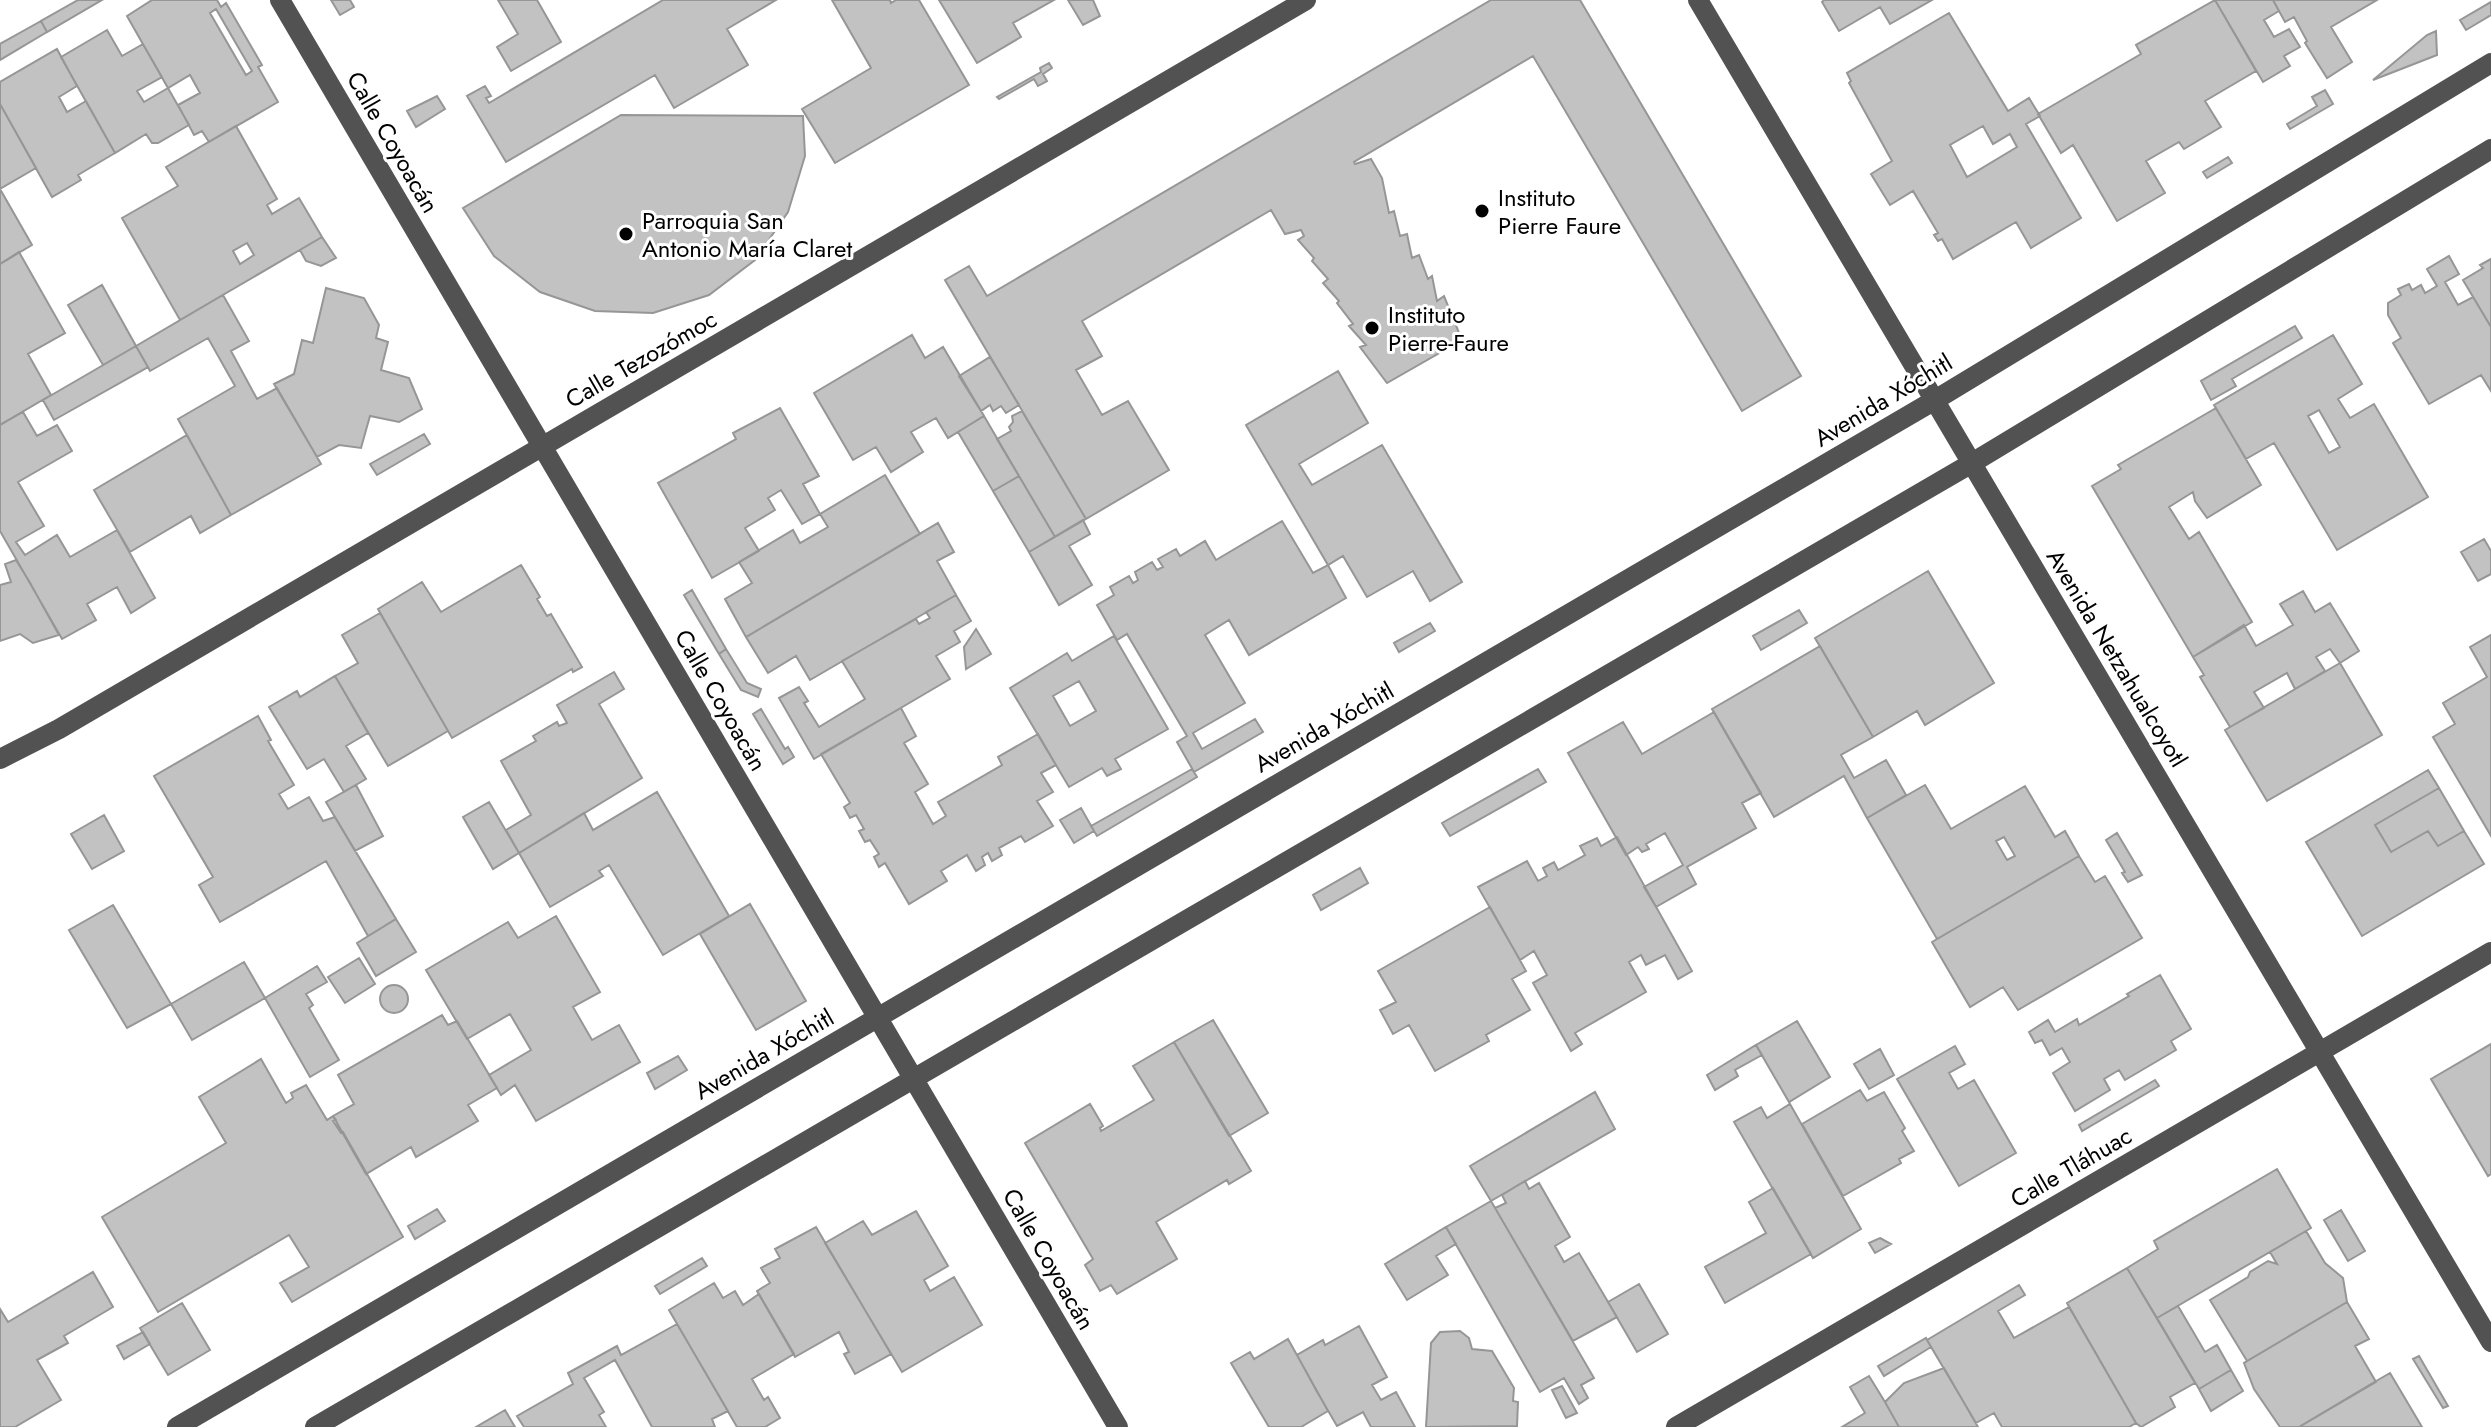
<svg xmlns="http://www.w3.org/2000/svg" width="2491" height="1427" font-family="Jost,sans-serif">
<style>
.building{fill:#c2c2c2;stroke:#969696;stroke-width:2;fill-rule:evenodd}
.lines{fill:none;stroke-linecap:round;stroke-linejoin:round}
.minor{stroke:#525252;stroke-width:20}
.poi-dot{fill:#000;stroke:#fff;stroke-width:3}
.labels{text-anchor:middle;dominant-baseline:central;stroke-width:6;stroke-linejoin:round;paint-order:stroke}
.street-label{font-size:24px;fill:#000;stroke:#fff}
.poi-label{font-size:24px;fill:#000;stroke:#fff;text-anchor:start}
</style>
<rect width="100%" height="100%" fill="#fff"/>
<!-- building -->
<path class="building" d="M78,0H102L47,32L41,21Z
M152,0H217L221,7L226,3L262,65L258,67L278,102L209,142L202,131L194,135L178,105L200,93L190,75L168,88L127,16ZM216,9L252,71L246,75L210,13Z
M331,0H350L354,7L340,15Z
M498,0H537L561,42L511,71L497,47L518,34Z
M663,0H776L727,29L748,65L674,108L655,75L506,162L467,96L485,86L491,96L486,98L489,103Z
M832,0H890L891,3L896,0H919L969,85L835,163L802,109L871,68Z
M939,0H1054L1013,23L1021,37L977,63Z
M1068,0H1093L1100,16L1083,25Z
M1491,0H1580L1801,376L1742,411L1533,56L1354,162L1355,164L1371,159L1382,178L1389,213L1394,211L1400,236L1407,234L1412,258L1419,255L1428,279L1432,276L1437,301L1444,296L1462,340L1387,383L1360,347L1366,345L1349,326L1353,324L1337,303L1339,301L1323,283L1328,279L1312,261L1314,258L1298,240L1304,236L1301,230L1285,234L1271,210L1082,321L1102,356L1076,370L1102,415L1128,401L1169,470L1086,519L945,280L969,266L987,296Z
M1824,0H1932L1890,24L1880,7L1839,31L1822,2Z
M2215,0H2273L2279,11L2264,20L2274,37L2289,29L2300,47L2284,56L2290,66L2263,82Z
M2215,0L2256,71L2205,101L2221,127L2184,149L2179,142L2146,161L2165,193L2117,221L2073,145L2061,153L2038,114L2141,54L2136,45Z
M2273,0H2377L2331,27L2352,62L2327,78L2305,43L2307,41L2294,17L2285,22Z
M2491,2V15L2466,30L2460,20Z
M1949,13L2008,111L2029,98L2040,116L2026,124L2081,218L2031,248L2016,222L1953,259L1942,239L1938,241L1934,235L1938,233L1913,191L1890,205L1871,174L1892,161L1849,83L1851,81L1847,73ZM1983,126L1993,144L2010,134L2017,147L1967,177L1950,145Z
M41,21L47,32L0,60V44Z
M107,30L122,56L143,44L162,77L137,91L144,102L168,88L189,125L158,143H152L146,134L115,153L61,57Z
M2436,31L2437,55L2373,80L2427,35Z
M57,49L77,86L59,97L67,112L86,101L115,153L78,175L81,180L52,197L0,104V82Z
M1049,63L1052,68L1043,74L1047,81L1038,86L1034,79L999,99L997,97L1041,72L1040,68Z
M2325,90L2333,104L2290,129L2287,124L2317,106L2312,97Z
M437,96L445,109L416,127L407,111Z
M0,104L36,168L0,189L32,245L0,264Z
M621,115L803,116L805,156L788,212L755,260L709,295L653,313L595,311L540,292L494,256L463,208Z
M236,126L277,199L267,205L272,214L299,198L322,237L180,320L122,218L178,186L166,167ZM247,243L254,255L240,264L233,251Z
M2228,157L2232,163L2207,178L2203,172Z
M322,237L336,258L321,266L306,261L300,250Z
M19,252L65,333L28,354L51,395L0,425V264Z
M2449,256L2459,274L2445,282L2458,305L2473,297L2491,327V391L2481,375L2429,404L2393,343L2401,338L2388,315V303L2401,295L2398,289L2409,284L2412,290L2421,285L2425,293L2437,286L2427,269Z
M2491,259V327L2463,280L2483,268L2480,265Z
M102,285L136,346L103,365L68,305Z
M326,288L364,298L379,325L376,338L388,342L381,370L409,378L422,409L399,422L370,416L361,448L339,445L317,457L274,384L294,374L302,340L313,343Z
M223,295L249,341L231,351L257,399L277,388L321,464L231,515L178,419L235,386L208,338L150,371L136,346Z
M2295,326L2302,338L2232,379L2236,386L2211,400L2201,381Z
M912,335L925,358L943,347L984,416L948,438L936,418L911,432L923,452L891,472L876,447L853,460L814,393Z
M2333,335L2362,384L2338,399L2350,418L2374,404L2428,497L2337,550L2274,443L2246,459L2214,405ZM2319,410L2340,447L2329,453L2308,416Z
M136,346L148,367L54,420L43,400Z
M990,357L1019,405L1006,413L1001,406L993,411L990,405L981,411L959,376Z
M1338,371L1368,423L1299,464L1312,485L1382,445L1462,582L1430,601L1413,571L1367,597L1343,556L1328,565L1246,425Z
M780,408L819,476L803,484L820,514L802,524L781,490L768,498L775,510L745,528L759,551L712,578L658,483L736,439L733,433Z
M2216,408L2261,485L2207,518L2195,501L2193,492L2169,507L2189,539L2199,532L2252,622L2193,657L2092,486L2121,469L2118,465Z
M1022,411L1086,519L1055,537L997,439L1011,431L1009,427L1013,422L1012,416Z
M23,412L37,436L57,425L72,451L18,482L44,526L16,542L25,555L57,535L70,557L117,530L155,598L131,613L117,587L87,604L96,620L62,639L0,531V425Z
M984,416L1019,476L993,491L958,432Z
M424,434L430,444L377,475L370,464Z
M187,435L231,515L200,533L191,516L130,552L94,490Z
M885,475L920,534L746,637L725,599L752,583L739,562L793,530L800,543L828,527L820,514Z
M1019,476L1055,537L1029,552L993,491Z
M1083,520L1090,534L1069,546L1092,585L1059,605L1029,552Z
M1282,521L1313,573L1328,565L1346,598L1249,655L1229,620L1205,635L1245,703L1193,733L1202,749L1255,719L1263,732L1194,772L1177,742L1187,736L1127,634L1117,640L1097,605L1114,595L1110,587L1129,576L1133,583L1138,580L1135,572L1152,562L1157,570L1163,567L1158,559L1176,549L1180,556L1205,541L1216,560Z
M938,523L954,552L937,561L956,595L810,680L796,656L768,673L746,637Z
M2484,539L2491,551V574L2478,581L2461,552Z
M16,560L29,581L59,635L33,643L20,634L0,641V585L11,582L5,564Z
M521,565L540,597L537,599L547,616L551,614L582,667L573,672L572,669L452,738L378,609L422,582L441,612Z
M1928,571L1994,683L1925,725L1917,711L1873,737L1815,638Z
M692,590L726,649L719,654L684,595Z
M2303,591L2315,612L2330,603L2359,651L2340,663L2330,649L2316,657L2325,671L2295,689L2287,673L2254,692L2264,708L2230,727L2200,677L2204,675L2193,657L2244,625L2256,646L2293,625L2280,604Z
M956,595L971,621L954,631L960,642L936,656L950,679L814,759L779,698L799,687L808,701L804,703L819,727L865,699L842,661L916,619L919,624L930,618L926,612Z
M1799,610L1807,623L1761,650L1753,636Z
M380,613L448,731L388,766L335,676L358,663L342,635Z
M1430,623L1435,631L1399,652L1394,643Z
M976,629L991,654L966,669L964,647Z
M2491,635V836L2433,737L2455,724L2443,703L2487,677L2470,647Z
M1114,636L1168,729L1115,759L1121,769L1107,776L1102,768L1069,787L1010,688L1067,653L1072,661ZM1079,681L1096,711L1070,726L1053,696Z
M1820,646L1873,737L1841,755L1854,778L1886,760L1906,795L1867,818L1844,776L1774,817L1712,709Z
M726,649L747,683L761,689L758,697L741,690L719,654Z
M2340,663L2382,735L2267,801L2225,730Z
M614,672L624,689L599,704L642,778L519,853L506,830L531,815L501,761L536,741L533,736L557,722L559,726L567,723L557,705Z
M335,676L368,733L346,746L366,779L344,792L324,759L307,769L269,707L297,691L300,697Z
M901,708L916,736L904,743L928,784L915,792L933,824L946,816L938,802L1002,765L998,757L1038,734L1056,765L1041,773L1053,792L1037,801L1053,826L1025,842L1021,836L999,848L1002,855L992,861L988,853L982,857L985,865L976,871L967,855L941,871L947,881L909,904L885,863L879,867L874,857L879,854L870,840L865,842L859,831L864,829L856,815L850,818L844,807L850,803L821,754Z
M761,709L785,749L788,747L794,757L783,764L753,714Z
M1714,712L1761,793L1742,803L1756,828L1687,867L1696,884L1656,907L1644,887L1683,865L1665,833L1646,844L1649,849L1642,852L1638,847L1626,855L1568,753L1623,722L1642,754Z
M258,716L271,740L268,741L294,785L279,794L288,809L309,797L323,821L335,817L396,919L368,936L326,861L220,922L199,885L213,877L154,776Z
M1192,769L1197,777L1097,836L1091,826Z
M1538,769L1546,782L1450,836L1442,823Z
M2428,770L2439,788L2375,825L2391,852L2428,831L2438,846L2464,831L2484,864L2362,936L2306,842Z
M356,785L383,836L355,851L326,802Z
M1925,785L1951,829L2025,786L2055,837L2065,831L2079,856L1937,939L1867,818ZM2004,837L2015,856L2007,860L1996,841Z
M2439,788L2464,831L2438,846L2428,831L2391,852L2375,825Z
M657,792L729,916L663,955L609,865L599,871L603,876L550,907L519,853L584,813L593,830Z
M489,802L519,853L493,869L463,817Z
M1081,808L1094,831L1074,843L1060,820Z
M104,815L124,851L92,869L71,834Z
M2117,833L2142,875L2128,882L2122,873L2125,872L2106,840Z
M1617,837L1692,971L1678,979L1665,955L1646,965L1641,955L1629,962L1646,992L1575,1033L1582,1044L1571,1051L1533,983L1547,975L1534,951L1520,960L1478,887L1527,861L1538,881L1547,876L1543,868L1554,862L1558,870L1585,855L1580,846L1597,838L1601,846Z
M2079,856L2095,882L2105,876L2142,938L2018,1010L2003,987L1970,1007L1932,942Z
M1360,868L1368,883L1321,910L1313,895Z
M750,904L806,1001L756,1030L700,934Z
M113,905L171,1004L127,1028L69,930Z
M1490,907L1526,971L1512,979L1530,1010L1486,1035L1489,1041L1435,1071L1409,1025L1393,1034L1380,1010L1396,1002L1378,971Z
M556,916L600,992L573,1007L592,1040L619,1025L640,1062L536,1121L515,1085L501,1095L489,1075L531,1050L510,1014L467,1039L426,970L508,922L518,938Z
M396,919L416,952L376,976L357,943Z
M359,958L375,984L345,1003L328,977Z
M244,962L265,998L192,1040L171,1004Z
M317,966L327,982L306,994L313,1005L309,1008L339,1060L310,1077L265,998Z
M2160,975L2191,1029L2171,1041L2176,1050L2125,1080L2119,1070L2104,1079L2110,1090L2075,1111L2053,1073L2070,1062L2062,1048L2050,1055L2042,1040L2035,1043L2029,1032L2048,1020L2055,1032L2077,1019L2079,1025L2129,996L2127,994Z
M380 999a14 14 0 1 1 28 0a14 14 0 1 1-28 0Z
M442,1015L448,1025L457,1021L497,1088L468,1105L478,1121L416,1157L411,1147L366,1174L333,1116L354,1104L338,1075Z
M1213,1020L1268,1113L1229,1136L1174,1042Z
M1797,1021L1830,1077L1789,1102L1756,1045Z
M1174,1042L1251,1171L1229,1184L1227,1180L1156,1222L1177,1259L1117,1294L1111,1285L1100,1291L1085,1265L1093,1259L1025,1143L1090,1104L1103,1126L1100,1128L1101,1131L1154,1100L1133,1066Z
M2491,1044V1174L2488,1176L2431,1079Z
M1756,1045L1762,1055L1735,1070L1738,1076L1715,1090L1707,1075Z
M1955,1046L1965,1064L1949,1073L1958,1089L1974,1080L2016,1153L1959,1186L1897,1079Z
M1880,1049L1894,1075L1869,1089L1854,1064Z
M678,1056L687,1070L655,1089L647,1073Z
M261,1059L286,1103L293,1098L291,1093L306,1085L327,1120L333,1116L336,1120L333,1121L341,1133L343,1132L403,1237L292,1302L280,1283L309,1267L289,1235L158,1312L102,1217L226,1143L199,1097Z
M2155,1080L2159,1086L2082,1131L2079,1125Z
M1860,1090L1867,1101L1884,1092L1905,1128L1902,1131L1914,1151L1899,1159L1901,1163L1843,1196L1802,1124Z
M1595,1092L1615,1129L1491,1201L1470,1166Z
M1790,1104L1861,1229L1813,1258L1734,1122L1761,1107L1767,1118Z
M2277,1169L2311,1228L2157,1318L2127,1268L2158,1249L2154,1241Z
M1525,1181L1529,1189L1539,1183L1570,1237L1555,1246L1564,1262L1579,1253L1617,1317L1573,1341L1495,1208L1506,1203L1502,1195Z
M1773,1188L1811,1254L1725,1303L1705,1267L1766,1233L1749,1202Z
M1491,1201L1594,1378L1581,1385L1588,1398L1579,1404L1564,1378L1540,1392L1446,1227Z
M437,1209L445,1221L415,1239L408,1226Z
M2341,1210L2365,1251L2348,1261L2324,1220Z
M916,1211L948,1266L924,1280L930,1291L954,1277L982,1325L902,1372L825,1243L863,1221L872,1235Z
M816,1227L891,1354L855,1374L844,1354L849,1352L839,1332L795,1357L757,1291L770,1283L761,1268L780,1258L775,1249Z
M1446,1227L1456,1244L1436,1256L1448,1275L1407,1300L1385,1264Z
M2306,1231L2325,1263L2343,1278L2347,1302L2247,1361L2210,1300L2248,1277L2250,1272L2268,1261L2277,1264L2270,1252Z
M1880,1238L1891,1244L1875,1253L1869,1243Z
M702,1258L707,1266L660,1294L655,1286Z
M2127,1268L2195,1383L2170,1397L2175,1407L2141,1427L2136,1423L2067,1303Z
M93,1272L113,1307L64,1336L68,1343L37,1360L61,1400L15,1427H0V1309L8,1322Z
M714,1283L723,1298L735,1291L743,1305L759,1294L794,1354L752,1379L764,1400L768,1397L780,1418L765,1427H737L669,1310Z
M1639,1284L1668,1334L1637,1352L1608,1302Z
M2019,1285L2025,1295L1998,1311L2014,1338L2069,1307L2136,1423L2129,1427H2002L1994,1413L1976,1423L1927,1340Z
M2347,1302L2369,1339L2355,1346L2376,1382L2299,1427H2280L2254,1389L2244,1363Z
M182,1303L210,1350L168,1375L140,1328Z
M2178,1306L2205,1352L2217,1345L2231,1370L2199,1389L2157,1318Z
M677,1324L728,1411L712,1419L715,1427H652L615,1360L584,1378L604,1412L599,1415L606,1427H524L517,1416L573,1384L568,1373L617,1346L621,1355Z
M1359,1326L1387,1377L1372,1385L1381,1400L1396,1392L1415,1427H1371L1363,1412L1337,1426L1316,1390L1297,1355L1323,1340L1325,1345Z
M1460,1331L1469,1338L1472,1349L1492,1351L1514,1388L1513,1401L1518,1402L1517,1426L1426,1427L1431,1343L1440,1332Z
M143,1332L150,1344L124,1359L117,1346Z
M1926,1338L1931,1347L1884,1376L1878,1366Z
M1288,1339L1328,1411L1301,1427H1269L1231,1363L1250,1352L1254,1359Z
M2419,1356L2448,1406L2443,1408L2413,1359Z
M1944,1368L1978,1427H1899L1885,1402L1904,1383Z
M2231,1370L2243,1391L2211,1411L2199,1389Z
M2390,1373L2422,1427H2299L2371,1384Z
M1869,1376L1885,1402L1899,1427H1842L1865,1413L1850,1387Z
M1562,1386L1577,1413L1566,1418L1552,1390Z
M505,1410L515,1427H476Z"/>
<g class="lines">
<!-- minor -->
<path class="minor" d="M280,0L1118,1427
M1698,0L2491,1342
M0,759L59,729L1306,0
M177,1427L1935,400L2491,63
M315,1427L1972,463L2491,149
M1676,1427L2491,952"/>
</g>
<!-- markers -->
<g class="poi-dot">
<circle cx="1482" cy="211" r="8"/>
<circle cx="626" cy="234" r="8"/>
<circle cx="1372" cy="328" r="8"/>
</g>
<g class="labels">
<!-- street labels -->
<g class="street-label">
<text transform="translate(393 142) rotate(60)">Calle Coyoacán</text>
<text transform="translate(641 359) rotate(-30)">Calle Tezozómoc</text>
<text transform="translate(1883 400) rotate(-31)">Avenida Xóchitl</text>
<text transform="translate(2117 658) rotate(59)">Avenida Netzahualcoyotl</text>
<text transform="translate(721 700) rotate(60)">Calle Coyoacán</text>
<text transform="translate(1324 727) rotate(-30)">Avenida Xóchitl</text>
<text transform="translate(764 1054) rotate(-30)">Avenida Xóchitl</text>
<text transform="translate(2071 1167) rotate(-30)">Calle Tláhuac</text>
<text transform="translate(1049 1259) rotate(60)">Calle Coyoacán</text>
</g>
<!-- poi labels -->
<g class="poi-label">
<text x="1498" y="197">Instituto<tspan x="1498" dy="28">Pierre Faure</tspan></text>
<text x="642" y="220">Parroquia San<tspan x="642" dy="28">Antonio María Claret</tspan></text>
<text x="1388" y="314">Instituto<tspan x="1388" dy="28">Pierre-Faure</tspan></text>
</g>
</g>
</svg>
